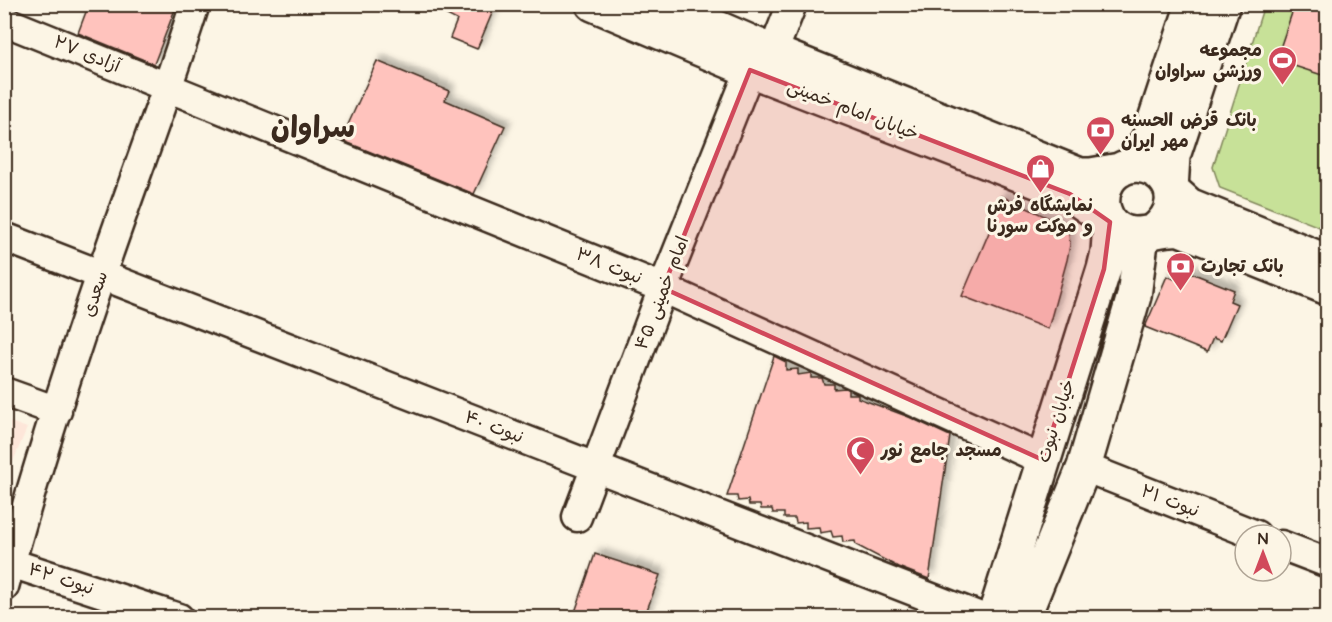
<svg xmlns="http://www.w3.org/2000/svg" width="1332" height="622" font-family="'Architects Daughter','Playpen Sans Arabic',sans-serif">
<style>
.built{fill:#fde6d9}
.pitch{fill:#c7e198;stroke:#81865b;stroke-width:1.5}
.building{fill:#ffc3bd;stroke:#3b2a1e;stroke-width:1.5;filter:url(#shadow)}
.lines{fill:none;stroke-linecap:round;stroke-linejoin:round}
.minor-casing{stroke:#3b2a1e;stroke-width:33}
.secondary-casing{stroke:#3b2a1e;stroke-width:38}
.minor{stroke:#fcf5e5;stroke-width:28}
.secondary{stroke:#fcf5e5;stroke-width:33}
.marked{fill:#d1495b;fill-opacity:0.2;stroke:#d1495b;stroke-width:4.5;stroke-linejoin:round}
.labels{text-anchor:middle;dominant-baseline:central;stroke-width:6;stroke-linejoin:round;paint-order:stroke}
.poi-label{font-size:18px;font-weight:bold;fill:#3b2a1e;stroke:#fcf5e5;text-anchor:start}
.street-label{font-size:18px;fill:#3b2a1e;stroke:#fcf5e5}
.town-label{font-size:30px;font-weight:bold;fill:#3b2a1e;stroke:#fcf5e5}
</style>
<defs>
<filter id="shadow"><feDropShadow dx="5.5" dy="-5.5" stdDeviation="3" flood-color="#0004"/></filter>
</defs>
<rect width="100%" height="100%" fill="#fcf5e5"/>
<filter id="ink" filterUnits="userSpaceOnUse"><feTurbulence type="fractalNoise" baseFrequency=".0167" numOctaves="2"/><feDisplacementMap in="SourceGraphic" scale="12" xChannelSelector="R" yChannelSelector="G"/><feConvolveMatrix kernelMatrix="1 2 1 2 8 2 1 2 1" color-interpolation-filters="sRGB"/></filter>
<g filter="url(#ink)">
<!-- built -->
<path class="built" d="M5,420L27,428L9,471L5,487Z"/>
<!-- pitch -->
<path class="pitch" d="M1264,5H1327V230L1220,188L1213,167Z"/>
<!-- building -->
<path class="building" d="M89,4H177L154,64L78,33Z
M425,4H496L477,49L450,38L457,20Z
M1295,4H1328V77L1276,60Z
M377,61L449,91L445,100L505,126L474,194L341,140Z
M1001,196L1064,225L1069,234L1070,245L1067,260L1048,329L962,296L990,230L988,229Z
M1184,270L1234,290L1230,301L1237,304L1221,341L1213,338L1207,352L1145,327L1167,276L1179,281Z
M774,356L786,362V370L798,369V375L811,373V378H822L824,384H834V389L845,388L848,390V394H858V398L909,417L950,436L929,579L898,567L856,545L855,541L843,542L842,536L833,537L831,531L820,533L819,527L806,528V522L796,523L795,518H784V513H773L772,509H761L760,505H749L748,500L738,501L737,496H727Z
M595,554L660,575L644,618H573Z"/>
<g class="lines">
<defs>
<path id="minor" d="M4,21L663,288L1043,460
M773,52L792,4
M4,237L983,618
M4,392L57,411
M1084,467L1256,535
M577,517L663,288L750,70
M1281,545L1328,563
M11,563L179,618
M4,587C32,482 66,377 101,275C132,184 166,96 195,4"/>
<path id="secondary" d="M593,4L750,70L1070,194L1110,222L1108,252L1104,269L994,618
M663,4L773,52L1080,175H1091L1120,170
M1223,4L1173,156L1171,189L1189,205L1328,262
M1131,166L1149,138L1193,4
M1154,231C1201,194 1146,143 1112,176C1105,184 1102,196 1103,206C1105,214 1108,221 1114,226C1135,244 1157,226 1180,229L1328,288
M1023,618L1084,467L1134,296L1142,235"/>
</defs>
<!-- minor casing -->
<use href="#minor" class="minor-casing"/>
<!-- secondary casing -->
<use href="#secondary" class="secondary-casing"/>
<!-- minor -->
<use href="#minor" class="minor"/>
<!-- secondary -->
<use href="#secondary" class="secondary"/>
</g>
</g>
<!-- marked area -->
<path class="marked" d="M750,70L1070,194L1110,222L1104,269L1043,460L663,288Z"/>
<!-- icons -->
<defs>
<symbol id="stadium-pin" viewBox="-11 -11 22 30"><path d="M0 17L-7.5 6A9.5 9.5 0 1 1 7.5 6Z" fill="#d1495b" stroke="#fcf5e5"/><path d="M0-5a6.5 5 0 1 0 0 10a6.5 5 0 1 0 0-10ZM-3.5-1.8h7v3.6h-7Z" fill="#fff"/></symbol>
<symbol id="bank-pin" viewBox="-11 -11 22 30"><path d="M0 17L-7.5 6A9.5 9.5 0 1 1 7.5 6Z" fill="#d1495b" stroke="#fcf5e5"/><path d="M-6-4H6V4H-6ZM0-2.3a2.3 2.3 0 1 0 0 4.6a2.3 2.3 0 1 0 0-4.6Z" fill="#fff"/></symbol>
<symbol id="shop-pin" viewBox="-11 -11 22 30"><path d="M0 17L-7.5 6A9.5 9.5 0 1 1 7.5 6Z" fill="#d1495b" stroke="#fcf5e5"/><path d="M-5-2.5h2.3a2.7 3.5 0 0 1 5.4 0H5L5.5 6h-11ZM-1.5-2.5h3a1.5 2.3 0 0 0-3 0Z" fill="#fff"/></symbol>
<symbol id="mosque-pin" viewBox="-11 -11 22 30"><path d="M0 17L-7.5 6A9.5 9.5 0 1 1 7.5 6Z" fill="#d1495b" stroke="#fcf5e5"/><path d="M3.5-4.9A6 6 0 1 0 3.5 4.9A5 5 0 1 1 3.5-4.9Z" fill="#fff"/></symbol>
</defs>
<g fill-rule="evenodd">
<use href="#stadium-pin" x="1266" y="44" width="33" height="45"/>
<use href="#bank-pin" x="1084" y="114" width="33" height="45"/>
<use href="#shop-pin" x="1024" y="152" width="33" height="45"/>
<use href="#bank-pin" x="1164" y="250" width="33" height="45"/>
<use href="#mosque-pin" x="844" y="434" width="33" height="45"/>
</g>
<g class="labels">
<!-- poi labels -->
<g class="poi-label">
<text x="1262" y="50" text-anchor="end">مجموعه<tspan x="1262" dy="21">ورزشی سراوان</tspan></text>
<text x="1121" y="120">بانک قرض الحسنه<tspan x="1121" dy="21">مهر ایران</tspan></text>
<text x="1040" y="205" text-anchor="middle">نمایشگاه فرش<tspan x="1040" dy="21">و موکت سورنا</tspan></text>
<text x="1201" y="266">بانک تجارت</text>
<text x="881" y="450">مسجد جامع نور</text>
</g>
<!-- street labels -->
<g class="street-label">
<text transform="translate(87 54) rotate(22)">آزادی ۲۷</text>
<text transform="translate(853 110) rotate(21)">خیابان امام خمینی</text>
<text transform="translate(609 266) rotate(22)">نبوت ۳۸</text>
<text transform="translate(662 293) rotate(-69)">امام خمینی ۴۵</text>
<text transform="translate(95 294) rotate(-72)">سعدی</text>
<text transform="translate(1056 421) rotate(-72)">خیابان نبوت</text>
<text transform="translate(494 427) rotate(21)">نبوت ۴۰</text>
<text transform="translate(1170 501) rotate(21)">نبوت ۲۱</text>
<text transform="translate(61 579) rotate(18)">نبوت ۴۲</text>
</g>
<!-- town labels -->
<g class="town-label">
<text x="313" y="128">سراوان</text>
</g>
</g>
<!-- margin -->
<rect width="1332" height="622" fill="none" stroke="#fcf5e5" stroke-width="24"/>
<rect x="12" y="12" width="1308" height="598" fill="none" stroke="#3b2a1e" stroke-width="2" filter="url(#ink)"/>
<!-- north arrow -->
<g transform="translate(1263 553)"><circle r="28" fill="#fcf5e5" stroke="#afa495" stroke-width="1.5"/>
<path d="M0-4.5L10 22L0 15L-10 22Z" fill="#d1495b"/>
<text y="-9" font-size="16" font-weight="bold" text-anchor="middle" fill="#3b2a1e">N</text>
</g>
</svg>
